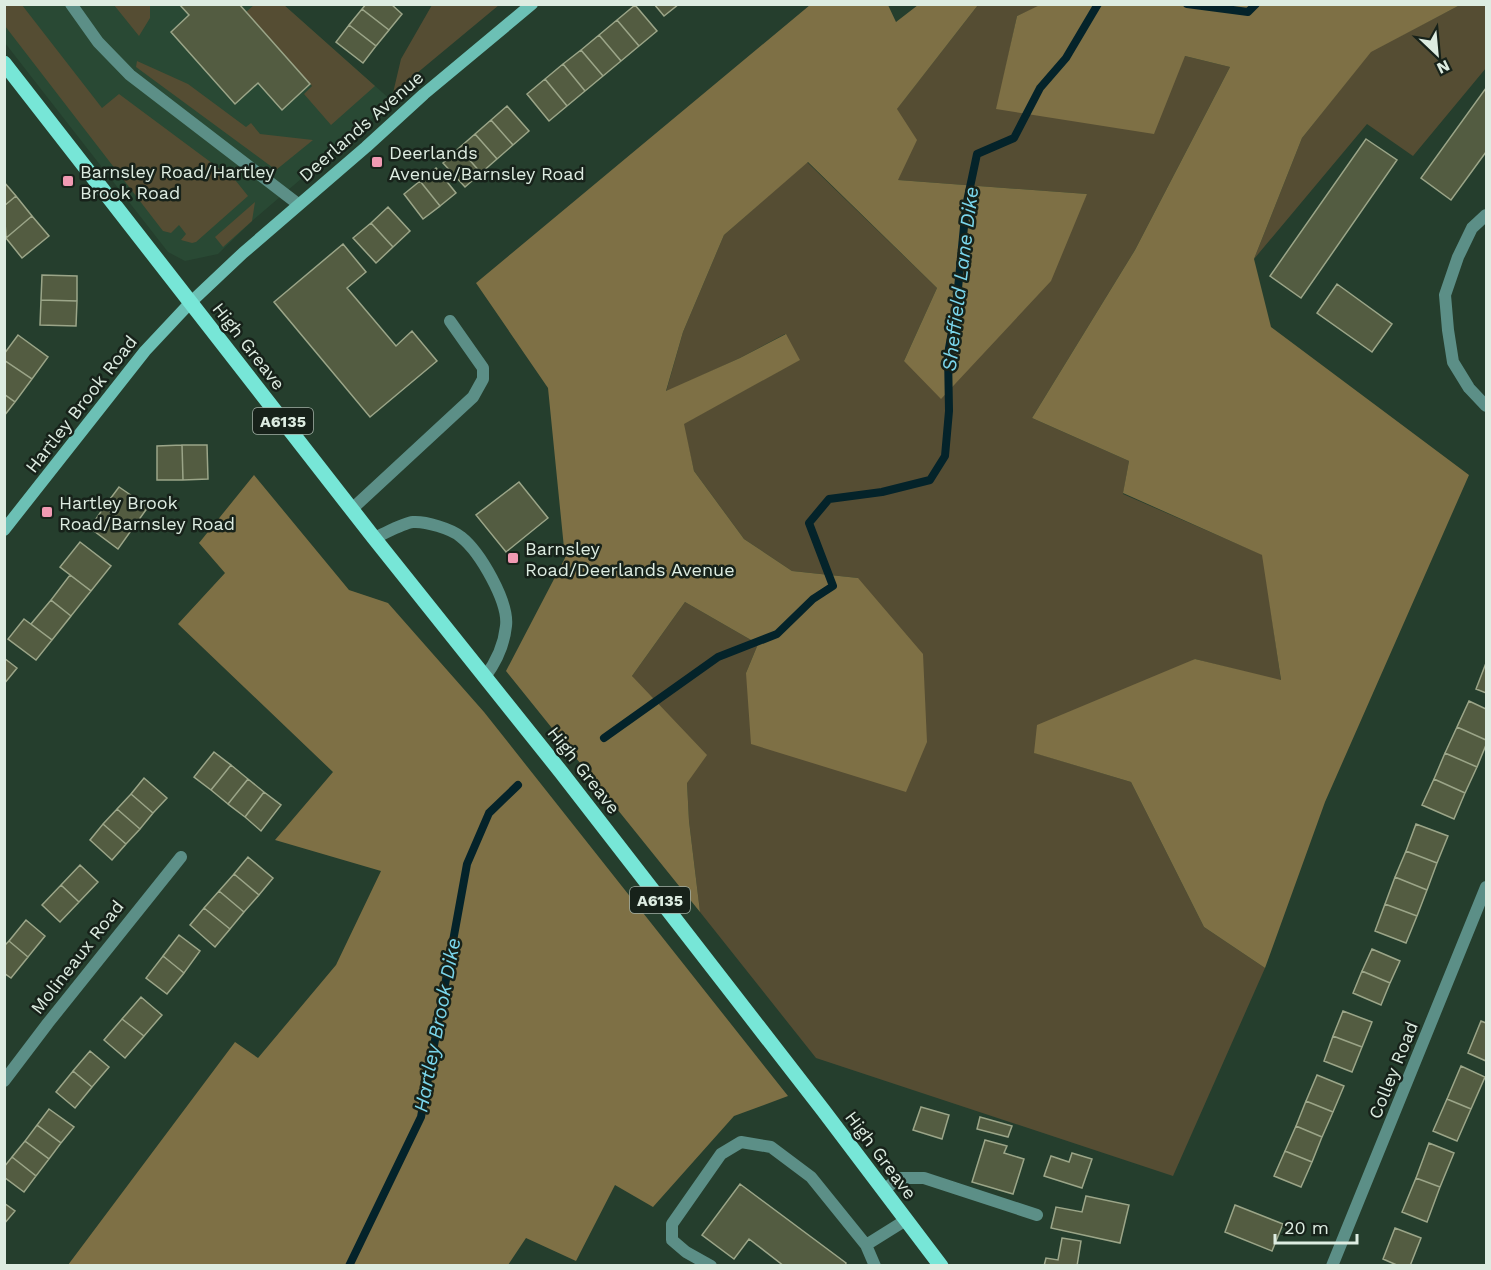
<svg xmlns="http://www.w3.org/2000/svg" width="1491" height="1270" font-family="'Work Sans',sans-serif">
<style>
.built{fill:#294934}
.green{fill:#554d33}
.forest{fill:#7e7045}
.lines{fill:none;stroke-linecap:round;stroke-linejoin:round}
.stream{stroke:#04232a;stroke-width:8}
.building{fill:#535c41;stroke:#9ba588;stroke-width:1.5}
.lane{stroke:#5c8f87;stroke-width:12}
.street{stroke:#5c8f87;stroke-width:12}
.secondary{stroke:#6cc0b5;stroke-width:12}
.primary{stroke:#77e6d7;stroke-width:15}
.poi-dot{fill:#f19ab3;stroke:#17221a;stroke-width:2}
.labels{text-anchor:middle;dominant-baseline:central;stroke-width:5;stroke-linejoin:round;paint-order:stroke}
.shield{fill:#17221a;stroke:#a2afa5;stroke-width:1.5}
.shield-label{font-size:16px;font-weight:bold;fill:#ddece1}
.street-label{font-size:18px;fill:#ddece1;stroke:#17221a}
.poi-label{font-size:18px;fill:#ddece1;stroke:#17221a;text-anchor:start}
.water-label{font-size:20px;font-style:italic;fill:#7ad6ec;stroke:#17221a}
</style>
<rect width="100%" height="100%" fill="#253e2d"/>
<!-- built -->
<path class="built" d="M5,5H284L392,101L252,221L218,254L185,261L168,252L5,43Z"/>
<!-- green -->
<path class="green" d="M5,4L22,5L102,108L119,94L236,181L248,196L196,242L192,243L181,240L186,234L179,225L171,233L163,231L5,26Z
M114,5H150V18L139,36Z
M254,5H284L375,86L331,125L304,94L312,86L246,12Z
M432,5H499L393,93L401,59Z
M978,5H1042L1017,16L997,109L1185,56L1230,67L1135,250L1032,418L1129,461L1123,494L1263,555L1281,681L1195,659L1035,753L1131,782L1204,927L1265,968L1173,1176L816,1058L700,912L689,821L687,783L632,676L685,602L758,644L746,673L858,578L792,571L744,539L694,471L683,424L799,360L785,334L740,358L666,392L683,332L724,235L807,162L937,288L904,361L1087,194L898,180L896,110Z
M1460,5H1486V68L1413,156L1367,124L1254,259L1302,138L1371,51Z
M137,61L188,84L246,127L251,123L260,134L313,140L276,170L136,67Z
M255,202L252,221L223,247L215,237Z"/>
<!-- forest -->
<path class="forest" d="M1042,4L1460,5L1371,52L1302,138L1254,259L1271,327L1469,475L1325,802L1265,968L1204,927L1131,782L1034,753L1037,725L1195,659L1281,680L1262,555L1123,493L1129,461L1032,418L1135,250L1230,67L1185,56L1154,134L996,109L1017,16Z
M810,5H888L896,22L918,5H978L897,109L917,140L898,180L1087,194L1051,281L941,399L904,361L937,288L808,162L724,235L683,332L666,391L740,358L786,334L800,360L684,424L694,471L744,539L792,571L858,578L923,654L927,742L906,792L751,744L746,673L758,644L685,602L632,676L707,755L687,783L689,821L700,912L506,671L565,558L548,388L476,283Z
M254,475L349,590L388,603L484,712L788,1096L734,1116L653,1207L615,1185L576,1261L526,1238L508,1265H68L235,1042L258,1058L336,965L381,871L275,840L333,772L178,624L225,573L199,543Z"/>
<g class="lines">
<!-- stream -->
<path class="stream" d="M1187,4L1248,12L1256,4
M604,738L718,657L777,634L813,599L833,586L809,523L829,499L882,492L930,480L945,456L949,411L948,354L956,309L966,206L977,154L1014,138L1040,88L1066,58L1098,4
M349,1266L421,1117L467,864L489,813L518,785"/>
</g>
<!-- building -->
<path class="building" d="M179,4H239L310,84L282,110L258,83L235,104L171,32L189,15Z
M366,4H391L402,14L389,30L362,9Z
M654,4H679L664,16Z
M635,5L657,31L639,46L617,20Z
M362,9L389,30L376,46L349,25Z
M617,20L639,46L621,61L599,35Z
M349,25L376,46L363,63L336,42Z
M599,35L621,61L603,76L581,50Z
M581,50L603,76L585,91L563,64Z
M563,64L585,91L567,106L545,79Z
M545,79L567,106L549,121L527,94Z
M1486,88V152L1451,200L1421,178Z
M507,106L529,131L513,145L491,120Z
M491,120L513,145L497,159L475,134Z
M475,134L497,159L481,173L459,148Z
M1366,139L1397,160L1301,298L1270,276Z
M459,148L481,173L465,187L443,163Z
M436,168L456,193L440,206L420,181Z
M420,181L440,206L423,219L404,194Z
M4,182L16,196L4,206Z
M16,196L32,216L6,238L4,206Z
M388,207L410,231L393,247L371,223Z
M32,216L49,236L22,258L6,238Z
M371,223L393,247L376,263L353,238Z
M343,244L366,272L347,288L396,346L412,331L437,361L370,417L274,302Z
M42,275L77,276V301L41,300Z
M1337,284L1392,324L1372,352L1317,313Z
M41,300L77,301L76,326L40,325Z
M18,335L48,357L32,379L4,360V354Z
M4,360L32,379L15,402L4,394Z
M4,394L15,402L4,416Z
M182,445L183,480H157V446Z
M182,445H207L208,479L183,480Z
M519,482L548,518L506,552L476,515Z
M119,487L148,507L133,528L104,507Z
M104,507L133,528L118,549L90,528Z
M80,542L111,566L91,591L60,567Z
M70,575L91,591L71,616L51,600Z
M51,600L71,616L52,640L31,624Z
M24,619L52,640L36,660L8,639Z
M4,658L17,668L4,684Z
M1486,663V693L1476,689Z
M1469,701L1486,709V740L1457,727Z
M1457,727L1486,740V745L1477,767L1445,753Z
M214,752L231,765L211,790L194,777Z
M1445,753L1477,767L1465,793L1434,779Z
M231,765L248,779L228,804L211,790Z
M144,778L167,798L153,813L131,794Z
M248,779L264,792L245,817L228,804Z
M1434,779L1465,793L1454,819L1422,805Z
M264,792L281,805L261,831L245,817Z
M131,794L153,813L140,829L117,809Z
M117,809L140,829L126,844L103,824Z
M103,824L126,844L112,860L90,840Z
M1416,824L1448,836L1437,863L1406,851Z
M1406,851L1437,863L1427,890L1395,877Z
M248,857L273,878L259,895L234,874Z
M80,865L98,882L79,902L61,885Z
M234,874L259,895L244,912L219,891Z
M1395,877L1427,890L1417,916L1385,904Z
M61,885L79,902L60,922L42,905Z
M219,891L244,912L230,929L204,908Z
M1385,904L1417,916L1406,943L1375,931Z
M204,908L230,929L215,947L190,925Z
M26,920L45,936L28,957L9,941Z
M179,935L200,951L184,973L163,956Z
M9,941L28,957L11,978L4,973V946Z
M1372,949L1400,961L1390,983L1362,971Z
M163,956L184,973L167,994L146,978Z
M1362,971L1390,983L1381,1005L1353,993Z
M141,997L162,1015L144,1036L122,1019Z
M1343,1011L1372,1022L1362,1047L1333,1036Z
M122,1019L144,1036L125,1058L104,1040Z
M1481,1021L1486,1023V1061L1468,1053Z
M1333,1036L1362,1047L1352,1072L1324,1061Z
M90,1051L109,1067L92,1087L73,1071Z
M1461,1066L1485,1077L1471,1109L1447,1099Z
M73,1071L92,1087L75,1108L56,1092Z
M1317,1075L1344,1086L1333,1112L1306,1101Z
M1447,1099L1471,1109L1457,1141L1433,1131Z
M1306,1101L1333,1112L1322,1137L1296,1126Z
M921,1107L949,1115L942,1139L913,1130Z
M49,1109L74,1127L61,1143L37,1125Z
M980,1117L1012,1126L1008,1137L977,1129Z
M37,1125L61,1143L49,1159L25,1141Z
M1296,1126L1322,1137L1312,1162L1285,1151Z
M985,1140L1007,1146L1004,1153L1024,1159L1013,1194L972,1182Z
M25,1141L49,1159L36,1176L12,1157Z
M1429,1143L1454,1153L1440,1187L1416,1178Z
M1285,1151L1312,1162L1301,1187L1274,1176Z
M1072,1153L1092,1159L1082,1188L1044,1176L1051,1156L1069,1162Z
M12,1157L36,1176L24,1192L4,1177V1167Z
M1416,1178L1440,1187L1427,1222L1402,1212Z
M740,1184L846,1263L845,1266H784L749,1239L734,1259L702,1235Z
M1086,1196L1129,1205L1120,1243L1051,1228L1056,1207L1082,1212Z
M4,1203L15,1211L4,1224Z
M1235,1205L1283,1224L1272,1251L1225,1232Z
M1395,1228L1421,1238L1410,1266H1399L1383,1259Z
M1062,1238L1081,1241L1077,1266H1044L1046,1258L1058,1260Z"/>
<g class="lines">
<!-- lane -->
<path class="lane" d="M71,4L98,42L130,75L298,204
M352,509L473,397L483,379V368L450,321
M374,538C384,534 403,523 413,522C425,521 452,529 461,537C480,552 509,602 506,626C504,646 496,662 485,677
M884,1190L899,1178H924L1037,1215
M866,1245L906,1220
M711,1266L686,1252L672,1240V1224L721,1154L741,1142L771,1147L811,1177L866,1245L875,1266"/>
<!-- street -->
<path class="street" d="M1486,215L1472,228L1458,257L1445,295L1448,330L1453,362L1469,388L1486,406
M4,1081L48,1023L181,857
M1332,1266L1486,887"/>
<!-- secondary -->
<path class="secondary" d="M4,530L145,351L190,303L243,253L366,147L424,94L532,4"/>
<!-- primary -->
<path class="primary" d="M4,63L374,538L561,772L823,1110L941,1266"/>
</g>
<!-- markers -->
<g class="poi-dot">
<rect x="371" y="156" width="12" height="12" rx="3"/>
<rect x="62" y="175" width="12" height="12" rx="3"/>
<rect x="41" y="506" width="12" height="12" rx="3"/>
<rect x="507" y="552" width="12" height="12" rx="3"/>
</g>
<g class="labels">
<!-- shield labels -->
<g class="shield">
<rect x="253" y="408" width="60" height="26" rx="4.5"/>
<rect x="630" y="887" width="60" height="26" rx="4.5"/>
</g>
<g class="shield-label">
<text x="283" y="421">A6135</text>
<text x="660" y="900">A6135</text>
</g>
<!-- street labels -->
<g class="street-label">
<text transform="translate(361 126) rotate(-41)">Deerlands Avenue</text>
<text transform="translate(249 346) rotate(52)">High Greave</text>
<text transform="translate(81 404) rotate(-52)">Hartley Brook Road</text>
<text transform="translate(584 770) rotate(52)">High Greave</text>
<text transform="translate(77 957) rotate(-52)">Molineaux Road</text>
<text transform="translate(1393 1070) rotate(-68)">Colley Road</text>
<text transform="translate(881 1155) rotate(53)">High Greave</text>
</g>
<!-- poi labels -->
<g class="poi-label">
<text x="389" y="152">Deerlands<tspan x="389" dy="21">Avenue/Barnsley Road</tspan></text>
<text x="80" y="171">Barnsley Road/Hartley<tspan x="80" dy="21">Brook Road</tspan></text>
<text x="59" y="502">Hartley Brook<tspan x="59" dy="21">Road/Barnsley Road</tspan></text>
<text x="525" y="548">Barnsley<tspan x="525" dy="21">Road/Deerlands Avenue</tspan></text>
</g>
<!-- water labels -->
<g class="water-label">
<text transform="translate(960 279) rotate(-83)">Sheffield Lane Dike</text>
<text transform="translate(437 1025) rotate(-79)">Hartley Brook Dike</text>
</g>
</g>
<!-- border -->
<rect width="1491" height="1270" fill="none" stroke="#ddece1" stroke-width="12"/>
<!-- north arrow -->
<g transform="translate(1437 54) rotate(154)" stroke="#17221a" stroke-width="4.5" paint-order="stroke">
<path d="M0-4.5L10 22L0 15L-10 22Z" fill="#ddece1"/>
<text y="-9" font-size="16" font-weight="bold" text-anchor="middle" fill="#ddece1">N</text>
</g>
<!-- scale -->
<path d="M1275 1234v9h82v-9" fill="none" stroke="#ddece1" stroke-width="3"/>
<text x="1284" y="1234" font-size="18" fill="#ddece1" stroke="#17221a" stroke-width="4.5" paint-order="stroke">20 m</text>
</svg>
